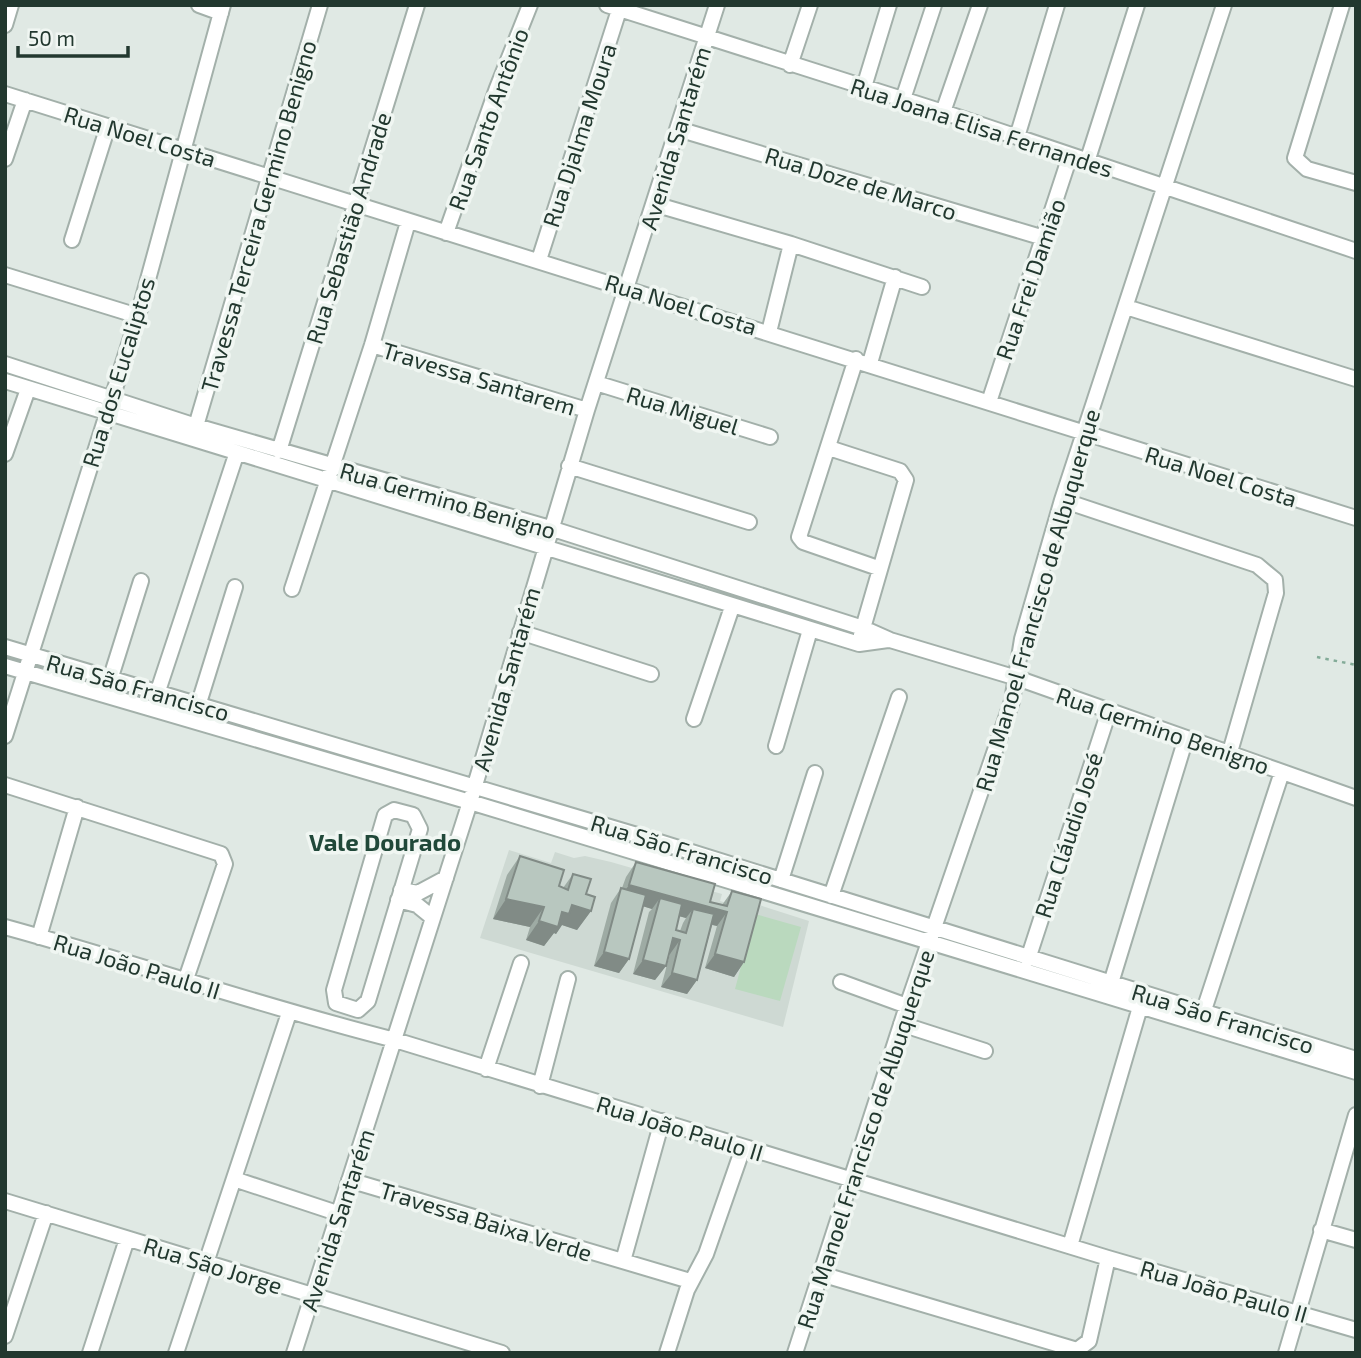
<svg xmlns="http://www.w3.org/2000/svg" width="1361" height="1358" font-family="'Exo 2',sans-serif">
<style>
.built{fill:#ced9d3}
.grass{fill:#bad9be}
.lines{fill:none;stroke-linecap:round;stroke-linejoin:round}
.minor-casing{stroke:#a3b0aa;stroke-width:18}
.path{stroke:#83ab98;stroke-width:2.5;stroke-dasharray:3.5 5;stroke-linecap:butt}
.minor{stroke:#fff;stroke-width:14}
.wall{fill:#9eaba4;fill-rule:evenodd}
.shaded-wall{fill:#818b86}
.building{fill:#b8c7bf;stroke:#818b86;stroke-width:2}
.labels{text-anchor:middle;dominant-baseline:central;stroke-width:7;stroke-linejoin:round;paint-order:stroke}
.street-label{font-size:23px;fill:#22382f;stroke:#f0f6f2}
.neighbourhood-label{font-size:24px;font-weight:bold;fill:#204839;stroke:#f0f6f2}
</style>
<rect width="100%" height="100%" fill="#e0e9e4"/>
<!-- built -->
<path class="built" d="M509,850L551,863L555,852L574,858L585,856L611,862L722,894L720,901L753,911L756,904L809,921L783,1027L480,938Z"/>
<!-- grass -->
<path class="grass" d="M755,914L801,927L780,1001L735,989Z"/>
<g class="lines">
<defs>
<path id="minor" d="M199,5L221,13
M607,5L943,112L1356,251
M1342,5L1295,158L1307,169L1356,183
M5,25L11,5
M790,65L810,5
M864,87L889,5
M5,94L1356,518
M903,99L934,5
M943,112L980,5
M678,129L1044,238
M1017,137L1057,5
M5,159L25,100
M1087,162L1137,5
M654,204L791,244L922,287
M446,233L497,88L530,5
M72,240L108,126
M539,260L619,10
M5,275L138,316
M1126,307L1356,379
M769,332L791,244
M372,345L587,410
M856,359L799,537L803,542L878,568
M870,363L895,277
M5,364L196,426L550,528L863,628L890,640L1017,678L1356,798
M5,381L859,644L888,640
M596,383L770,437
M989,402L1070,156
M196,426L320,5
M829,448L900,471L906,480L861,635
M279,451L417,5
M5,454L28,389
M569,466L749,522
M1062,500L1257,565L1275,580L1276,593L1230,752
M292,589L372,345L408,222
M520,632L651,674
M5,647L640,836L1356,1059
M5,666L470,802L1356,1072
M110,680L141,581
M157,694L236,455
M198,706L235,587
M694,719L732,607
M5,736L138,316L223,5
M776,746L810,630
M5,785L221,854L225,864L222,873L186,979
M394,810L413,815L420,829L368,1001L358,1010L336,1003L334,990L385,815Z
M781,880L815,773
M401,890L418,893L446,878
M831,896L899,697
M398,900L417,905L433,918
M5,927C136,963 264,1007 395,1040L1108,1258L1356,1330
M39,937L77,807
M1028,959L1109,711
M841,982L907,1006
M1111,983L1186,738
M1204,1010L1282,772
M901,1024L985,1051
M486,1069L521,963
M540,1086L568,979
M234,1179L337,1213
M349,1180L690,1281
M5,1201L502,1353
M1321,1230L1356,1240
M1070,1246L1140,1007
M623,1261L662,1121
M821,1274L1077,1350L1089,1341L1108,1258
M5,1336L46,1213
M90,1353L127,1239
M176,1353L289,1013
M294,1353L470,802L587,410L717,5
M667,1353L687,1290L706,1254L743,1148
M795,1353L907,1006L1012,701L1022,639L1062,500L1224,5
M1286,1353L1356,1115"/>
</defs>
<!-- minor casing -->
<use href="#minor" class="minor-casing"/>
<!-- path -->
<path class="path" d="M1317,657L1356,665"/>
<!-- minor -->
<use href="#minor" class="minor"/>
</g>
<!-- wall -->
<path class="wall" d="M520,856L559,886L563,888L573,874L586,894L591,911L577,930L562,925L556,934L554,933L544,946L526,940L530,927L493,919L507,875Z
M636,862L710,902L722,905L732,891L744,962L734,977L705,968L717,926L712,925L697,980L687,994L661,987L670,954H669L666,966L655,980L633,974L649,912L652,909L643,906L629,959L619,973L594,966L611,903L621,888H622L626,877ZM679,916L686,918L683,923L680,931L676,930Z"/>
<!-- shaded-wall -->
<path class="shaded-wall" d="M629,885L727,912L717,926L690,919L693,909L686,918L656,910L660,898L652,909L619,899Z
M506,899L544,907L530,927L493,919Z
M572,905L591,911L577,930L562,925L556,934L554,933L544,946L526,940L539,921Z
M673,938L680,940L670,954L663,952Z
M604,952L629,959L619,973L594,966Z
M715,954L744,962L734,977L705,968Z
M643,960L666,966L655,980L633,974Z
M672,973L697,980L687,994L661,987Z"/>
<!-- building -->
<path class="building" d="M520,856L564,870L559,886L568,890L573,874L591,879L586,894L595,897L591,911L572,905L569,914L562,912L558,927L539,921L544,907L506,899Z
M636,862L715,884L710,902L727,906L732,891L761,899L744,962L715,954L727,912L629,885Z
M621,888L646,895L629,959L604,952Z
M660,898L682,904L676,930L686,933L693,909L714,914L697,980L672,973L680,940L673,938L666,966L643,960Z"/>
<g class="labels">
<!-- street labels -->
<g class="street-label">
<text transform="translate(488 119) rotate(-70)">Rua Santo Antônio</text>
<text transform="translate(982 127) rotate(18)">Rua Joana Elisa Fernandes</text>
<text transform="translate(579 135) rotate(-72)">Rua Djalma Moura</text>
<text transform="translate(140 136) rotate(17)">Rua Noel Costa</text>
<text transform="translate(675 138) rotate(-73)">Avenida Santarém</text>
<text transform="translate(861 183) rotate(17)">Rua Doze de Marco</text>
<text transform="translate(258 216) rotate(-74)">Travessa Terceira Germino Benigno</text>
<text transform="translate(348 228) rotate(-73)">Rua Sebastião Andrade</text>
<text transform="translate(1030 279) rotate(-71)">Rua Frei Damião</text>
<text transform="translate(681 304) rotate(17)">Rua Noel Costa</text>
<text transform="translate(118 372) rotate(-73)">Rua dos Eucaliptos</text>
<text transform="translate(479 378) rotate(17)">Travessa Santarem</text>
<text transform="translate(683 410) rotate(17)">Rua Miguel</text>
<text transform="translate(1221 476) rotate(17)">Rua Noel Costa</text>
<text transform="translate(448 500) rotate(16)">Rua Germino Benigno</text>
<text transform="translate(1037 600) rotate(-74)">Rua Manoel Francisco de Albuquerque</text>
<text transform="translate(506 679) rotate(-74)">Avenida Santarém</text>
<text transform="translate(138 687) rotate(16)">Rua São Francisco</text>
<text transform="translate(1163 730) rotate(19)">Rua Germino Benigno</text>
<text transform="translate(1068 835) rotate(-72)">Rua Cláudio José</text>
<text transform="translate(682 849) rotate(17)">Rua São Francisco</text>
<text transform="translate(137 966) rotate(17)">Rua João Paulo II</text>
<text transform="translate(1223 1018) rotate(17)">Rua São Francisco</text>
<text transform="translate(680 1128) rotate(17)">Rua João Paulo II</text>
<text transform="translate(865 1139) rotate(-72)">Rua Manoel Francisco de Albuquerque</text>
<text transform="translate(337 1220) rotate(-72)">Avenida Santarém</text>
<text transform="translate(486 1221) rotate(17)">Travessa Baixa Verde</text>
<text transform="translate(213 1265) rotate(17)">Rua São Jorge</text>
<text transform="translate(1224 1291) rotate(16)">Rua João Paulo II</text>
</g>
<!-- neighbourhood labels -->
<g class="neighbourhood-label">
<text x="385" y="841">Vale Dourado</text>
</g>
</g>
<!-- border -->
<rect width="1361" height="1358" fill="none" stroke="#22382f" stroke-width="14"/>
<!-- scale -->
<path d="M18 46v10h110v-10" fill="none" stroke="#22382f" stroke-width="3.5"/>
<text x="28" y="46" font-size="21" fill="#22382f" stroke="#f0f6f2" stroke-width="5" paint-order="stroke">50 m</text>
</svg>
